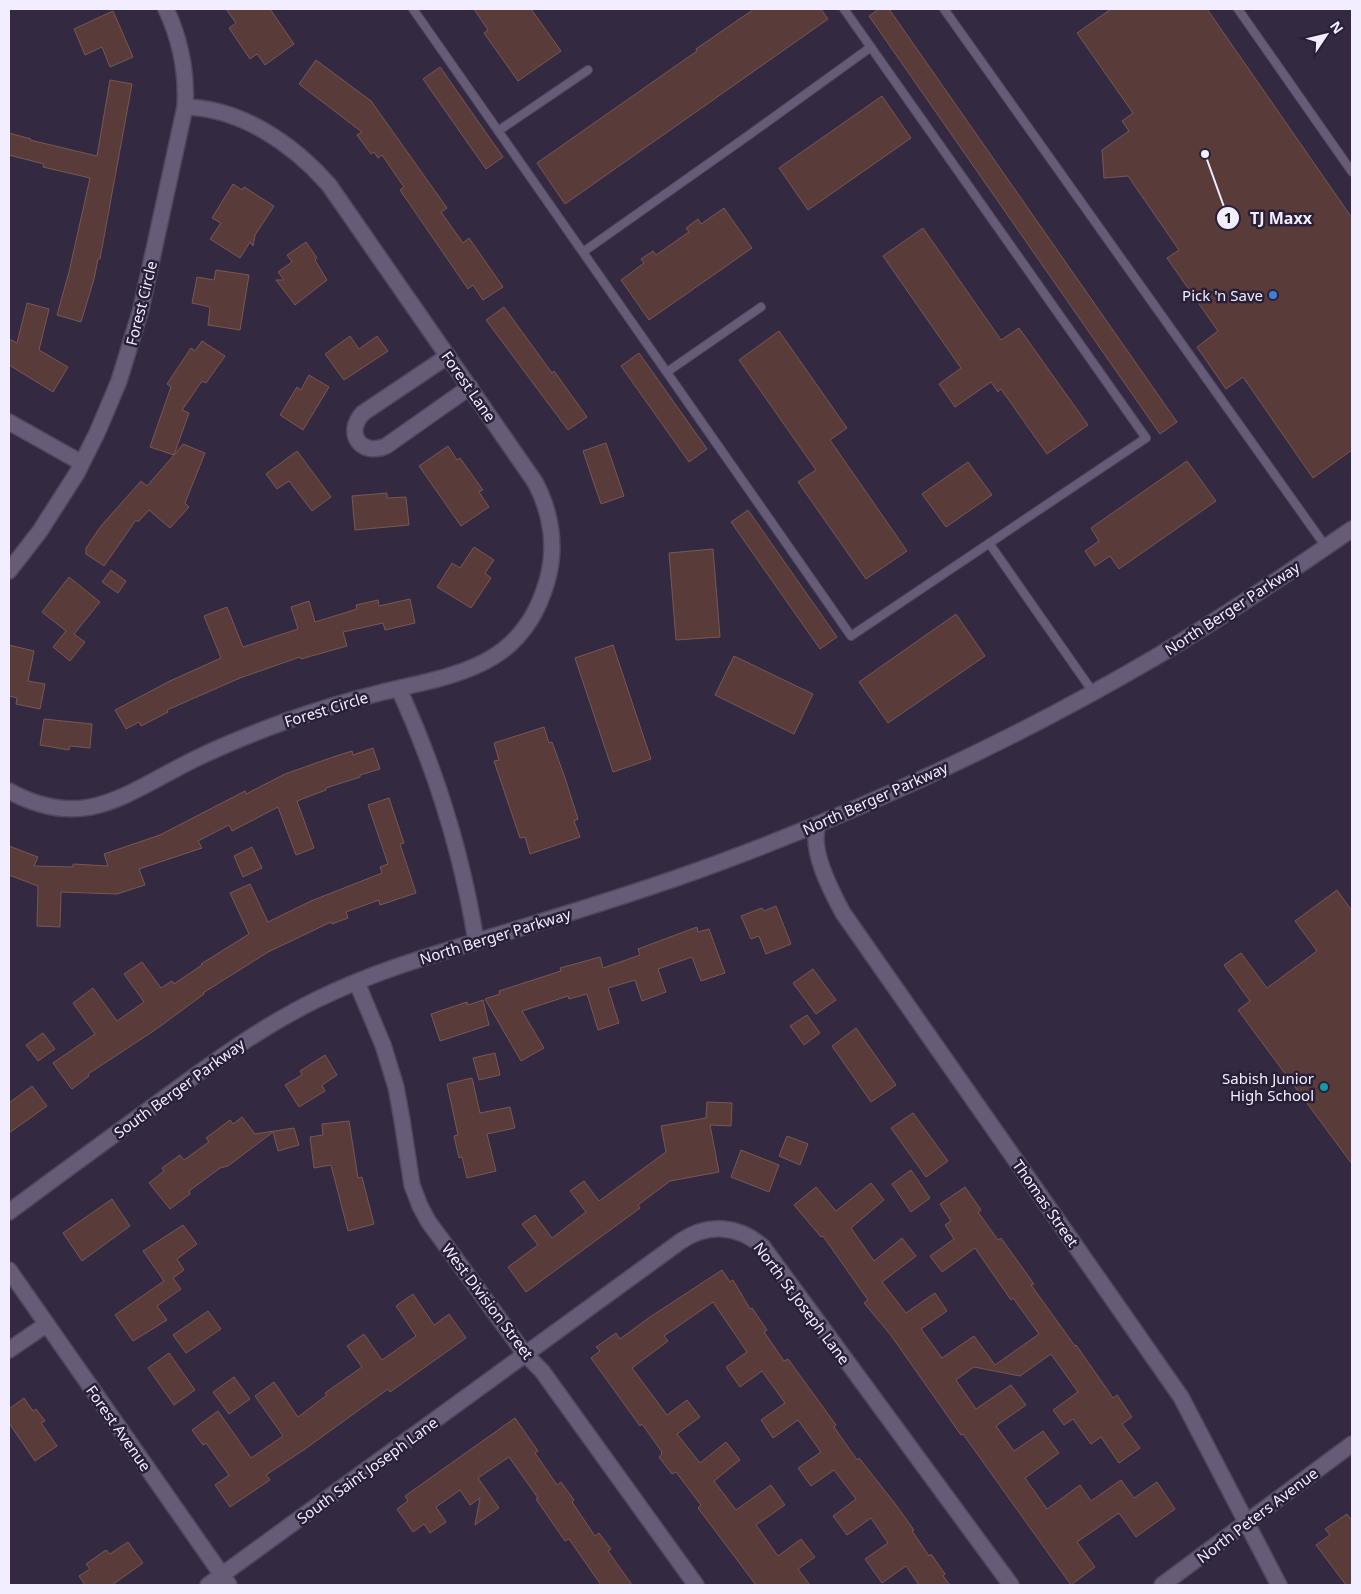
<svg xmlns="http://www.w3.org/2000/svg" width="1361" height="1594" font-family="'Noto Sans',sans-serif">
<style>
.building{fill:#593c39;stroke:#785754}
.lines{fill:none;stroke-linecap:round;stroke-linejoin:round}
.service-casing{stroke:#4f475c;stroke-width:10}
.minor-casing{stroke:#4f475c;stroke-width:18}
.service{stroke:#665c78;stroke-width:8}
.minor{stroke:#665c78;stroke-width:15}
.shop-dot{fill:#3f7fe0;stroke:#292038;stroke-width:2}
.culture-dot{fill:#0f9aa8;stroke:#292038;stroke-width:2}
.labels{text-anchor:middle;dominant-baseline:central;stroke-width:5;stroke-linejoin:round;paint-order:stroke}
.poi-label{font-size:15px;fill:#f3eeff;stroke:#292038;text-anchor:end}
.street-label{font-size:15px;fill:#f3eeff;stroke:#292038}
.leader{fill:none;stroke:#f3eeff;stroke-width:2}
.callout-dot{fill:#f3eeff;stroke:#292038;stroke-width:2}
.mark-label{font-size:15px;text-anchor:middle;font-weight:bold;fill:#111}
.callout-label{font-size:16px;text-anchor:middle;font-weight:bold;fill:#f3eeff;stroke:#292038;stroke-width:5;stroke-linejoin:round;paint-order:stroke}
</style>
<rect width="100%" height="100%" fill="#332a42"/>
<!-- building -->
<path class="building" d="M226,9H270L294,44L265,65L257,54L250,59L229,28L236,23Z
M474,9H531L561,51L518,81L484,33L488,30Z
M754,9H821L828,19L565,204L537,163L697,51L696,49Z
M879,9H889L1177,422L1160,434L869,16Z
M1111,9H1207L1352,218V450L1313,478L1243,377L1226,389L1197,347L1218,331L1167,258L1179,250L1128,176L1104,178L1102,150L1129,131L1122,121L1133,113L1077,33Z
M113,11L133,57L110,67L102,47L85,55L74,29Z
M316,60L371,101L447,208L441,212L463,243L469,238L503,287L483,300L473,285L468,289L400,190L404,187L382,155L378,158L374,152L371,154L357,135L362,132L299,84Z
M440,67L503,157L486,169L423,79Z
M110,80L132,84L100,259H98L94,279L81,322L57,315L69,272L90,178L43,167L44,164L9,155V133L31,139L30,140L97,156Z
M882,96L911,138L808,210L779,168Z
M233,184L242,190L244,187L274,206L255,235L253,246L250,242L240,258L210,239L221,223L212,218Z
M724,208L752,248L649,320L621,280L644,263L641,259L653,251L656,255L689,232L686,228L698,219L701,224Z
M923,228L1001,340L1019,328L1088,425L1047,454L1001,389L998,392L991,382L955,407L939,384L961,368L883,256Z
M306,242L317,258L315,260L327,280L295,305L276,280H284L278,272L292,262L287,255Z
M216,270L249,275L240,330L208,325L210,307L192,303L197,277L214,280Z
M27,303L49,309L39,350L68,367L53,392L9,365V339L17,343Z
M504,307L552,373L554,371L587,417L568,430L486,320Z
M779,331L847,428L830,440L907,551L866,579L798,482L816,470L739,360Z
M350,336L359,349L377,336L388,351L344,380L325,354Z
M202,341L225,356L206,383L202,381L182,410L189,413L174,455L183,444L205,453L185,503L189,507L170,528L149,510L138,522L136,520L104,566L86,554V548L101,526L141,481L147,486L174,455L150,447L171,387L167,384L191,348L195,351Z
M639,353L707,449L689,462L621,366Z
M309,375L329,387L303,430L280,415L297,387L301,390Z
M606,443L624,496L601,504L583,451Z
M448,446L457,460L460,458L483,490L479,492L489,507L461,526L419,466Z
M297,451L331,497L312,511L289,481L277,489L266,474Z
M1187,461L1216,501L1119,569L1110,556L1095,566L1085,551L1099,541L1091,528Z
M968,462L992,495L946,527L922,494Z
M387,493V498L406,497L409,525L355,530L352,496Z
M748,510L837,637L820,649L731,522Z
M474,547L494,560L485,573L491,578L471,608L437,587L452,563L460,568Z
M713,549L720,637L676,640L669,553Z
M111,570L126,581L118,593L102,582Z
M69,577L100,602L74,634L85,642L70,661L53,647L66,631L42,612Z
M410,599L415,623L385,630L383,623L343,632L347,646L301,659L300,657L240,678L167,710L168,712L141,726L139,722L126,729L115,710L170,681L221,658L204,616L227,607L243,647L298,629L291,607L309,601L315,622L357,609L356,605L378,600L379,606Z
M956,614L985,656L888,723L859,682Z
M9,645L34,651L28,681L45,684L40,709L16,704L17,698L9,696Z
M613,645L651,759L613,772L575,658Z
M734,656L813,694L794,734L715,695Z
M44,719L92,724L90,748L70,746L69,750L40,745Z
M544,727L549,743L552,742L565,778L578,819L574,821L580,837L530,854L525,837L520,838L494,761L499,760L494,743Z
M373,748L380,769L360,775V777L326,788V790L297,801L314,848L296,855L278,807L232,831L229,825L198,841L202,848L139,869L145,885L117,894L61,892L60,927L37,926L38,886L9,875V846L38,857L34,866L73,867V864L108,866L104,854L160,835L245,791L246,794L285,774L333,757L352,751L353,755Z
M389,798L404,843L400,844L416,893L380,905L379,900L346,912L348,918L332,924L331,922L268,952L203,993L204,994L155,1030L88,1074L89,1076L72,1089L70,1087L53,1063L95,1034L73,1003L93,988L117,1021L144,1002L124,974L142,962L161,988L172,981L174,984L202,965L201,964L249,934L230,893L250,884L268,922L311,901L382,873L380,867L388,864L368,805Z
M252,847L262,868L243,877L234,856Z
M1337,890L1352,911V1164L1238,1010L1250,1001L1224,965L1241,953L1267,988L1317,951L1295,921Z
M776,906L791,944L766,954L759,936L751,939L741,916L762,908L764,911Z
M697,927L698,932L709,929L725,973L701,981L692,957L658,969L666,992L642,1001L635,980L608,988L619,1023L598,1030L587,994L569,999L568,996L522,1011L544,1048L521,1061L485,999L500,994L499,991L561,971L560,968L600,957L603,968L640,955L638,949Z
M813,969L836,1000L816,1014L793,983Z
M483,1000L489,1025L440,1041L431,1014L467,1002L468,1005Z
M807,1015L820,1033L804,1045L790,1026Z
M856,1028L896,1085L871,1102L832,1046Z
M43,1033L55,1049L38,1061L26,1045Z
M495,1053L500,1075L479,1080L473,1058Z
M325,1055L337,1075L322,1085L325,1091L299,1107L285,1085L302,1075L300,1071Z
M472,1078L480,1113L510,1107L515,1128L487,1134L496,1171L467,1178L462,1157L459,1158L454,1136L458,1135L447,1084Z
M32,1086L47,1106L9,1133V1103Z
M707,1102L732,1103L731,1126L710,1125L719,1172L670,1181L638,1205L640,1208L526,1292L508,1267L538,1245L522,1224L535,1215L552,1238L586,1212L570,1191L584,1181L599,1201L666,1152L661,1126L706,1118Z
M913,1113L948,1161L926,1177L891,1128Z
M242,1117L255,1134L294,1128L299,1145L278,1151L273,1132L228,1166L220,1168L189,1191L190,1194L170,1209L149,1183L164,1171L162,1168L180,1155L184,1160L209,1142L206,1138L230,1120L233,1124Z
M349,1121L358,1178L362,1177L374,1224L348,1231L331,1165L314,1168L310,1137L323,1135L322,1124Z
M787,1136L808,1144L800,1165L779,1156Z
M741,1150L779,1165L769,1192L731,1177Z
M911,1170L930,1198L911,1212L892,1184Z
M871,1183L884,1200L851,1228L874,1261L902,1238L916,1256L882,1282L906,1313L935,1293L947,1311L921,1329L942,1358L974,1336L995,1365L1039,1334L1013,1298L1011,1300L975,1248L942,1272L930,1256L954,1239L945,1225L951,1221L940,1204L965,1187L981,1210L978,1212L998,1240L1001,1238L1034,1284L1031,1285L1075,1346L1076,1345L1113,1398L1117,1395L1132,1417L1122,1424L1140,1448L1119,1463L1101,1437L1091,1444L1073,1419L1064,1425L1053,1410L1078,1392L1051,1354L1020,1376L974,1367L956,1380L976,1409L1011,1385L1026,1405L996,1426L1014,1451L1043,1431L1059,1453L1025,1478L1047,1509L1080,1485L1091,1501L1121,1480L1134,1498L1157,1482L1175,1509L1136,1537L1119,1513L1077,1542L1095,1567L1071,1585L963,1434L961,1435L890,1334L864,1303L868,1300L823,1236L821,1237L794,1205L816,1187L836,1211Z
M112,1199L130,1226L82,1261L63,1233Z
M183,1225L197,1244L177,1259L184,1270L173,1278L181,1289L157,1306L167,1320L133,1341L115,1315L164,1281L143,1251Z
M722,1270L730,1282L733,1280L750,1309L752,1308L767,1330L764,1332L784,1361L788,1359L836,1425L834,1427L857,1460L859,1458L896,1505L914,1530L912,1531L929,1556L931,1554L945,1574L943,1576L950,1585H919L906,1566L882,1583L865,1559L888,1543L871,1518L847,1535L833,1516L856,1499L834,1470L811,1486L798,1468L821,1452L798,1420L773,1438L761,1420L785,1403L762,1371L740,1387L726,1367L747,1352L713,1302L664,1336L668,1341L632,1368L667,1415L687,1400L700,1417L677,1434L700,1463L726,1442L740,1460L714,1481L736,1510L771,1485L785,1505L756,1525L778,1556L801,1539L815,1557L798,1569L810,1585H756L698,1508L701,1505L676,1472L672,1474L659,1457L662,1454L661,1453L662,1452L642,1424L640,1426L591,1358L600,1351L596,1347L616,1333L620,1339L650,1317Z
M413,1294L434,1325L449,1314L466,1338L390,1392L388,1389L305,1449L266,1475L270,1480L230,1507L215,1485L229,1475L206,1443L203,1445L192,1430L218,1411L251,1458L283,1436L255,1396L274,1382L298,1417L327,1395L325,1393L362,1367L347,1346L364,1334L382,1360L416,1336L396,1306Z
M208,1311L221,1329L186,1353L173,1335Z
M169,1353L195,1390L174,1405L148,1368Z
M234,1377L250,1399L229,1414L213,1392Z
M24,1398L33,1411L36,1409L45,1421L41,1423L57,1446L35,1461L9,1423V1409Z
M515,1418L538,1451L535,1453L557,1485L561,1482L574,1500L572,1502L595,1536L599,1533L611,1549L608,1551L632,1585H601L569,1539L565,1541L536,1499L538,1498L509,1457L478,1478L499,1508L475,1525L480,1498L470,1505L460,1490L436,1507L446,1522L430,1533L424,1524L413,1532L397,1509L408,1501L405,1496Z
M1347,1514L1352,1521V1585H1346L1316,1545L1330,1535L1325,1529Z
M128,1542L143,1563L112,1585H85L79,1576L90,1569L86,1564L106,1550L110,1554Z"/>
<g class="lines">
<defs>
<path id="service" d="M413,9L851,636L1146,438L844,9
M944,9L1326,547
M1238,9L1352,172
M498,131L588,70
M583,252L749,135L871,47
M667,372L761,307
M989,543L1093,692"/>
<path id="minor" d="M448,356L363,413C344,433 361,457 386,446L470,387
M9,422L82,463
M9,571L40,531L77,473L97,433L119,381L141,309L185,107C187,72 181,41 166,9
M399,689C436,770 462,853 476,941
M9,791C84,832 125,794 191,761C223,745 256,732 289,720C320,709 351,700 383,692C458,674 523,667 547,581C557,547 551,512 535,482L329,185C293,144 241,108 185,107
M818,825C809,849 831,891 843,913L1181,1397L1279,1585
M359,981L360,990L383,1045L396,1087L402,1120L412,1185L420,1206L428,1221L525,1354L542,1371L696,1585
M9,1212C60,1174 111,1137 163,1099C212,1063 261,1027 316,1000C383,967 447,951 517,929C583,909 648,889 713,865C865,809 1014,740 1154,658C1222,618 1287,574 1352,529
M9,1270L229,1585
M9,1350L47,1324
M208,1585L681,1241C708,1223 739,1225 763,1247L1011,1585
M1162,1585L1352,1444"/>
</defs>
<!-- service casing -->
<use href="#service" class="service-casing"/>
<!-- minor casing -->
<use href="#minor" class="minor-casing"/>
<!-- service -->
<use href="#service" class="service"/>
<!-- minor -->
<use href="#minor" class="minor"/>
</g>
<!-- markers -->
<circle class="shop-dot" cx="1273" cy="295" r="5"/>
<circle class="culture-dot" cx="1324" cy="1087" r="5"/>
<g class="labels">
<!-- poi labels -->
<g class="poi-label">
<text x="1263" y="295">Pick 'n Save</text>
<text x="1314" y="1078">Sabish Junior<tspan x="1314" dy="17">High School</tspan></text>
</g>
<!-- street labels -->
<g class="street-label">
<text transform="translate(141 303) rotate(-76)">Forest Circle</text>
<text transform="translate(469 386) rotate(55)">Forest Lane</text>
<text transform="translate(1232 608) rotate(-33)">North Berger Parkway</text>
<text transform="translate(326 709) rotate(-17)">Forest Circle</text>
<text transform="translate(875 798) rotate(-24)">North Berger Parkway</text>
<text transform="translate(495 936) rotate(-17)">North Berger Parkway</text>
<text transform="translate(179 1088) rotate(-36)">South Berger Parkway</text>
<text transform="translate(1046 1203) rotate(55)">Thomas Street</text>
<text transform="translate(488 1301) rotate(53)">West Division Street</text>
<text transform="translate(802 1303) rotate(53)">North St Joseph Lane</text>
<text transform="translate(119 1428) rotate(55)">Forest Avenue</text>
<text transform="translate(367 1470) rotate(-36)">South Saint Joseph Lane</text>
<text transform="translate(1257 1515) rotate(-37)">North Peters Avenue</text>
</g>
</g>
<!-- callouts -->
<path class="leader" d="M1205 154L1228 218"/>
<g class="callout-dot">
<circle cx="1205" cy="154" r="5"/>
<circle cx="1228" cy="218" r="12"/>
</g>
<g class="mark-label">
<text x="1228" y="223">1</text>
</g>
<g class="callout-label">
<text x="1281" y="224">TJ Maxx</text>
</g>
<!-- border -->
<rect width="1361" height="1594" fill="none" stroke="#f3eeff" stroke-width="20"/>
<!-- north arrow -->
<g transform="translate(1326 35) rotate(55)" stroke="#292038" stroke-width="4" paint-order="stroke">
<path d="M0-4L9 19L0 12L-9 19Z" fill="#f3eeff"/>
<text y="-8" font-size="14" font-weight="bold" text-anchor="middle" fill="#f3eeff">N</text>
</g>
</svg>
